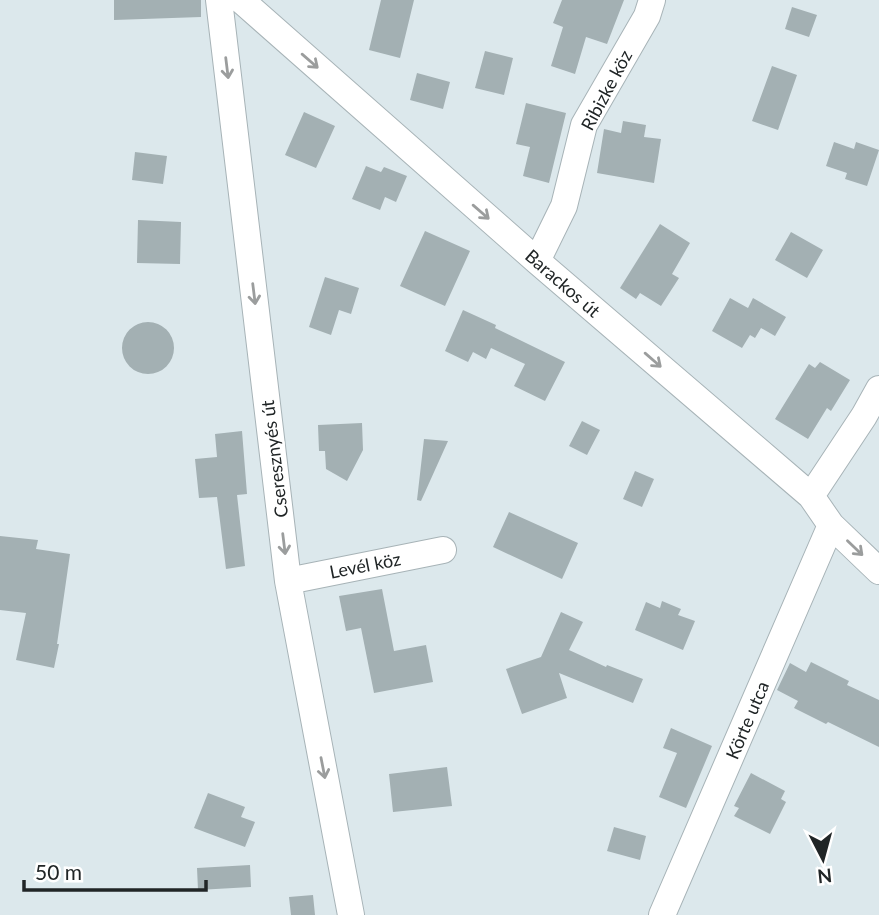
<svg xmlns="http://www.w3.org/2000/svg" width="879" height="915" font-family="Lato,sans-serif">
<style>
.building{fill:#a3b0b3}
.lines{fill:none;stroke-linecap:round;stroke-linejoin:round}
.minor-casing{stroke:#a7b3b7;stroke-width:28}
.minor{stroke:#fff;stroke-width:26}
.oneway{stroke:#9b9d9d}
.labels{text-anchor:middle;dominant-baseline:central;stroke-width:5;stroke-linejoin:round;paint-order:stroke}
.street-label{font-size:18px;fill:#202526;stroke:#fff}
</style>
<rect width="100%" height="100%" fill="#dce8ec"/>
<!-- building -->
<path class="building" d="M114,0H201V17L114,20Z
M381,0H414L400,58L369,50Z
M562,0H624L607,44L586,37L575,74L551,66L563,27L553,23Z
M792,7L817,15L809,37L785,29Z
M485,51L513,58L504,95L475,88Z
M772,66L797,75L778,130L752,121Z
M417,73L450,82L443,109L410,100Z
M526,103L566,113L549,183L523,176L530,147L516,144Z
M304,112L335,126L316,168L285,155Z
M623,121L646,125L644,137L661,139L654,183L597,173L604,129L621,133Z
M834,142L854,149L856,142L879,150L867,186L845,179L847,173L826,166Z
M135,152L167,156L163,184L132,180Z
M366,166L381,172L384,167L407,176L396,202L385,197L380,210L352,199Z
M138,220L181,222L180,264L137,263Z
M660,224L690,243L672,274L679,278L661,306L640,293L636,299L620,288Z
M425,231L470,251L445,306L400,286Z
M791,232L823,250L807,278L775,260Z
M325,277L359,288L351,314L339,310L331,335L309,327Z
M730,298L748,308L753,298L786,317L775,336L761,328L755,338L750,335L742,348L712,331Z
M463,310L496,325L495,328L565,362L545,401L514,386L525,364L491,348L486,359L473,352L468,362L445,351Z
M122 348a26 26 0 1 1 52 0a26 26 0 1 1-52 0Z
M820,362L850,380L831,411L827,408L808,439L775,419L809,364L815,368Z
M582,421L600,430L587,455L569,446Z
M362,423L363,450L347,481L326,469L325,451H319L318,425Z
M242,431L247,494L237,495L245,566L226,569L217,497L199,498L195,459L217,457L215,434Z
M424,439L448,441L421,501L417,500Z
M635,471L654,479L642,507L623,499Z
M509,512L578,543L562,579L493,547Z
M0,536L38,540L36,549L70,554L57,644H59L54,668L16,660L26,613L0,610Z
M382,589L394,651L426,645L433,682L374,693L361,628L346,631L339,596Z
M662,601L681,609L678,615L695,621L683,650L635,630L646,602L660,608Z
M561,612L583,622L569,650L606,667L607,665L643,679L633,703L559,673L567,698L522,714L506,669L541,657Z
M811,662L849,681L847,685L879,700V747L828,722L826,724L794,708L798,701L777,690L790,663L806,672Z
M671,728L712,746L686,808L659,797L677,753L663,748Z
M447,767L452,806L393,812L389,774Z
M751,773L785,791L781,799L786,802L770,834L734,816L739,808L734,806Z
M208,793L245,807L241,817L255,822L245,847L194,828Z
M614,827L646,836L640,860L607,851Z
M250,865L251,887L198,890L197,868Z
M313,895L315,915H291L289,897Z"/>
<g class="lines">
<defs>
<path id="minor" d="M219,0L288,581L351,915
M241,0L537,261L811,496L831,525L879,571
M537,261L564,206L584,125L647,16L652,0
M811,496L864,416L879,389
M288,581L443,550
M662,915L831,525"/>
</defs>
<!-- minor casing -->
<use href="#minor" class="minor-casing"/>
<!-- minor -->
<use href="#minor" class="minor"/>
</g>
<!-- one-way arrows -->
<defs><path id="oneway-shaft" d="M-6 0H5M1.5-3L5.5 0L1.5 3" fill="none" stroke-width="1.6" stroke-linecap="round" stroke-linejoin="round" transform="scale(1.75)"/></defs>
<g class="oneway">
<use href="#oneway-shaft" transform="translate(310 61) rotate(41)"/>
<use href="#oneway-shaft" transform="translate(227 68) rotate(83)"/>
<use href="#oneway-shaft" transform="translate(481 212) rotate(41)"/>
<use href="#oneway-shaft" transform="translate(254 294) rotate(83)"/>
<use href="#oneway-shaft" transform="translate(653 360) rotate(41)"/>
<use href="#oneway-shaft" transform="translate(284 544) rotate(83)"/>
<use href="#oneway-shaft" transform="translate(855 548) rotate(44)"/>
<use href="#oneway-shaft" transform="translate(323 768) rotate(79)"/>
</g>
<g class="labels">
<!-- street labels -->
<g class="street-label">
<text transform="translate(606 90) rotate(-62)">Ribizke köz</text>
<text transform="translate(563 283) rotate(41)">Barackos út</text>
<text transform="translate(274 459) rotate(-97)">Cseresznyés út</text>
<text transform="translate(365 565) rotate(-11)">Levél köz</text>
<text transform="translate(747 720) rotate(-67)">Körte utca</text>
</g>
</g>
<!-- north arrow -->
<g transform="translate(823 859) rotate(174)" stroke="#ffffff" stroke-width="5" paint-order="stroke">
<path d="M0-5L12 26L0 18L-12 26Z" fill="#202526"/>
<text y="-10" font-size="19" font-weight="bold" text-anchor="middle" fill="#202526">N</text>
</g>
<!-- scale -->
<path d="M24 880v10h182v-10" fill="none" stroke="#202526" stroke-width="3.5"/>
<text x="35" y="880" font-size="21" fill="#202526" stroke="#ffffff" stroke-width="5" paint-order="stroke">50 m</text>
</svg>
